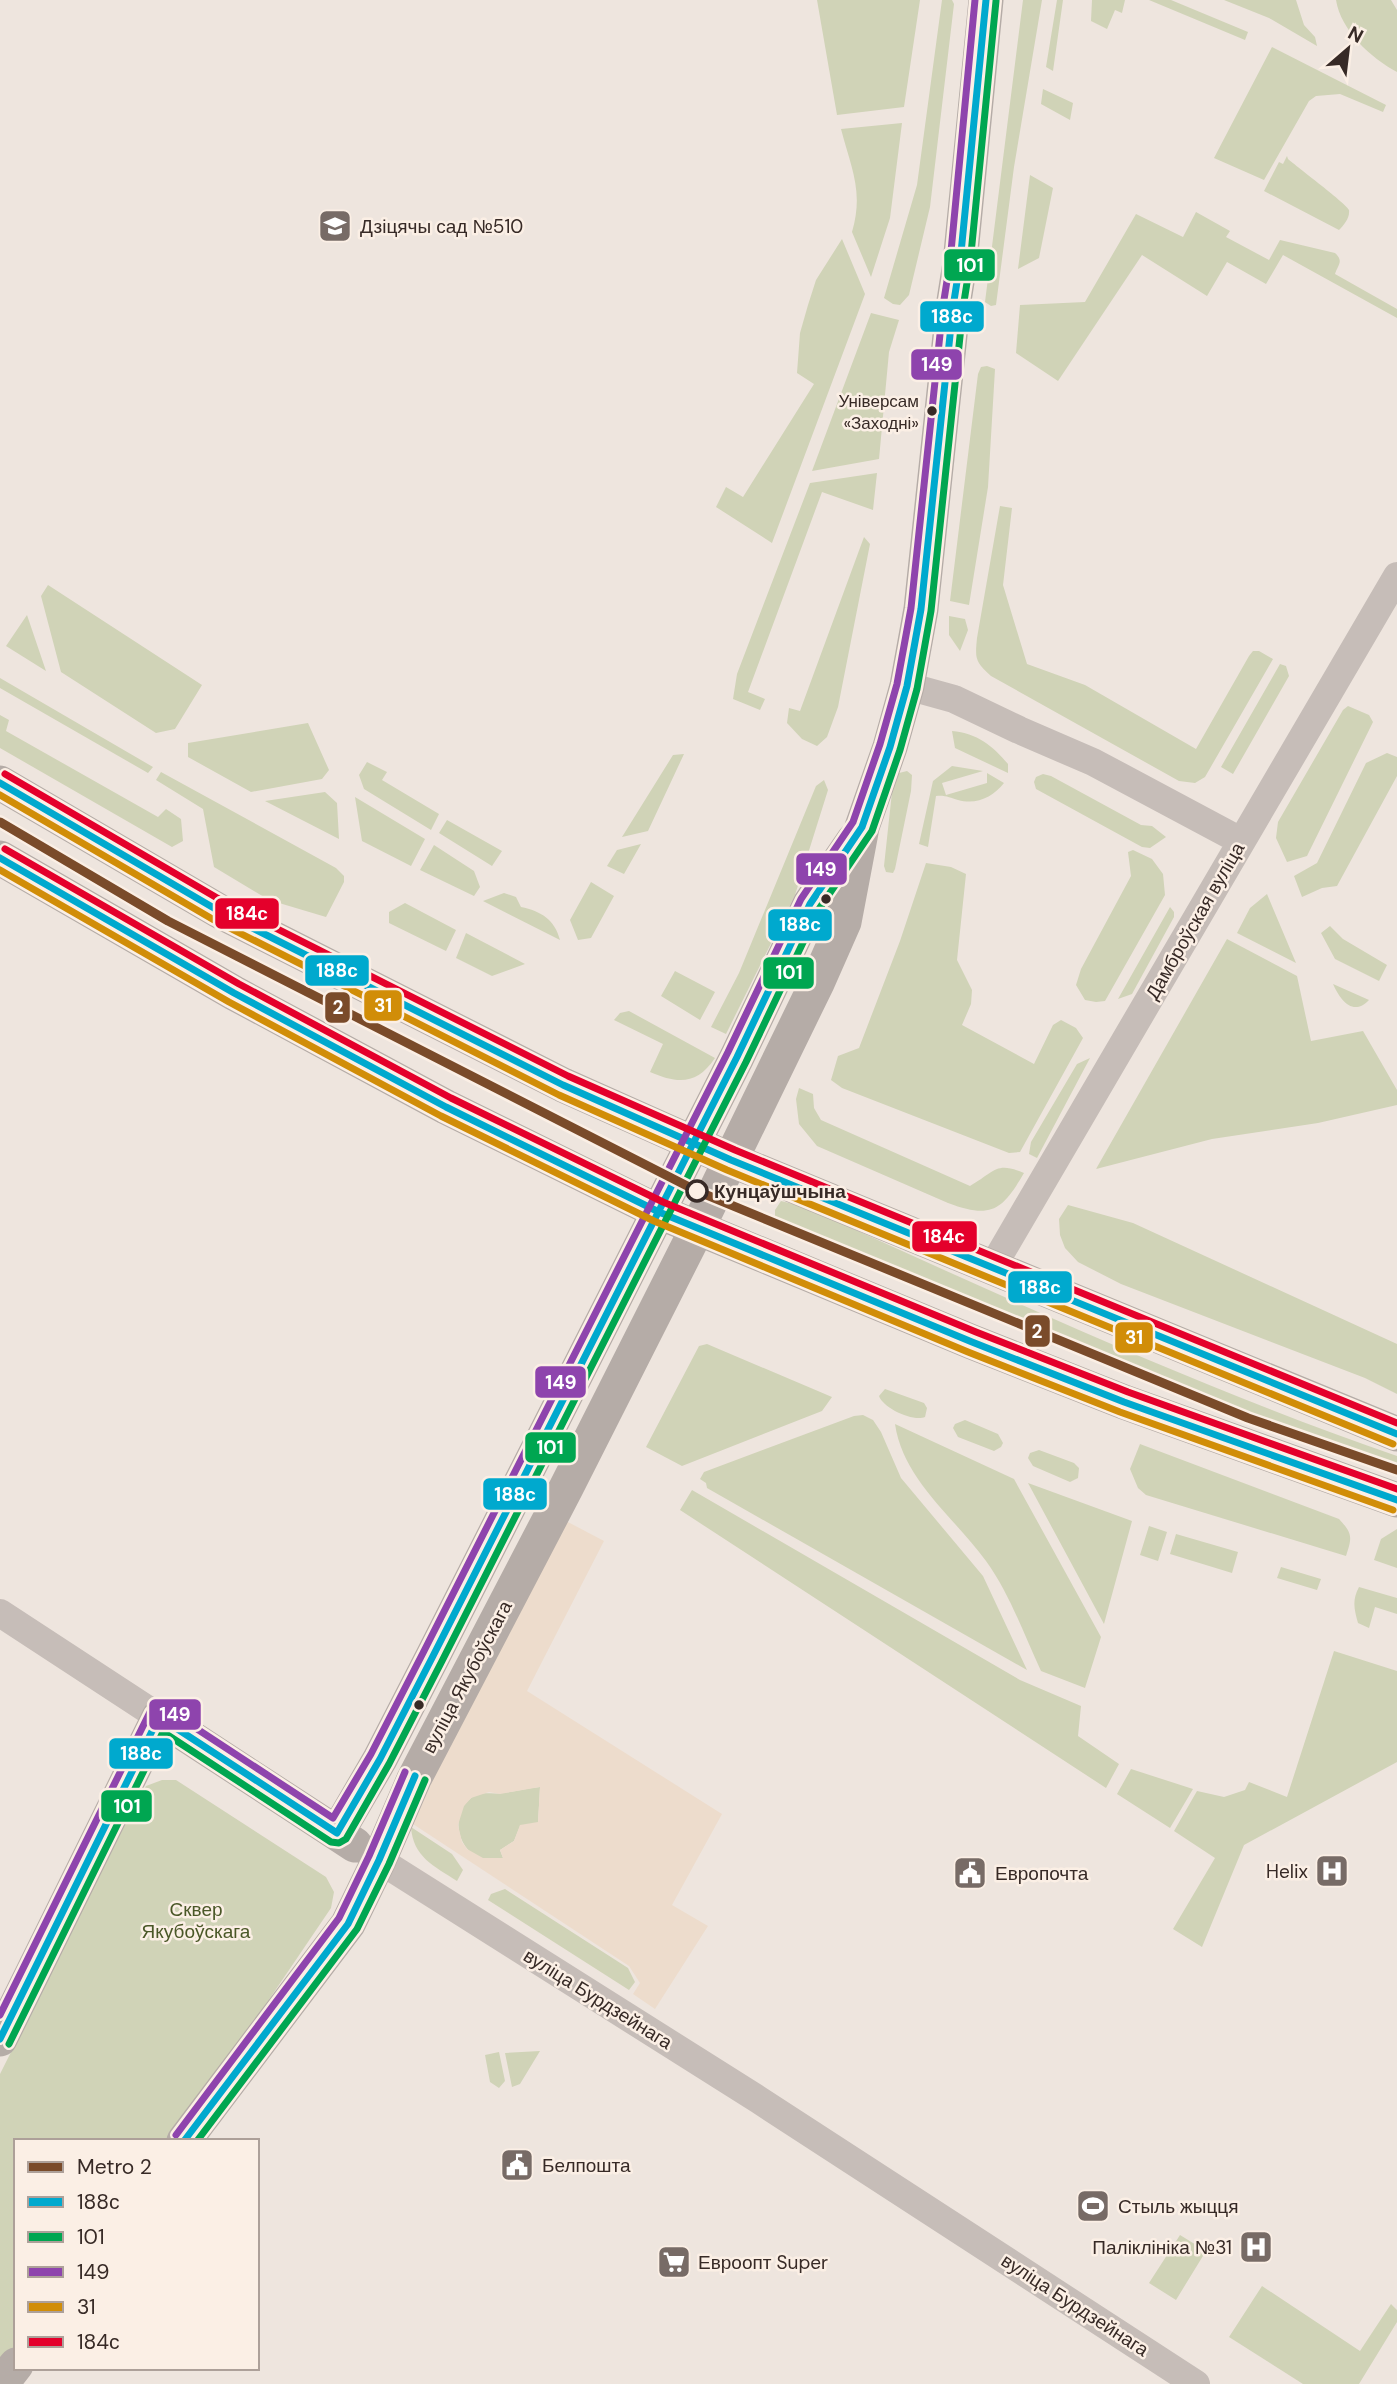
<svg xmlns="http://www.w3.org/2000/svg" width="1397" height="2384" font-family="'DM Sans',sans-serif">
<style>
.green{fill:#d0d3b7}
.plaza{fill:#eddccc;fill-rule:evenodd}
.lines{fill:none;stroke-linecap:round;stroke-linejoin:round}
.minor{stroke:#c6bdb8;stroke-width:28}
.major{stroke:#b5aca7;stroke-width:35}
.bus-1-casing{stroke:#fbefe5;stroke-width:12}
.bus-2-casing{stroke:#fbefe5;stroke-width:12}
.bus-3-casing{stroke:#fbefe5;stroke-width:12}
.bus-4-casing{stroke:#fbefe5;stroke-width:12}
.bus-5-casing{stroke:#fbefe5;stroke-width:12}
.bus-1{stroke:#00a9ce;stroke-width:7}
.bus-2{stroke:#00a651;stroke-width:7}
.bus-3{stroke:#8e44ad;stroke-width:7}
.bus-4{stroke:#d18d08;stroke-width:7}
.bus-5{stroke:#e4002b;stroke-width:7}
.metro-1-casing{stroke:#fbefe5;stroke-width:14}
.metro-1{stroke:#7a4b2a;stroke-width:9}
.bus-dot{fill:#372a26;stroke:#fbefe5;stroke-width:2.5}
.stop-dot{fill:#fbefe5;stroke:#372a26;stroke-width:3.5}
.labels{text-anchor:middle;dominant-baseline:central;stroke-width:5;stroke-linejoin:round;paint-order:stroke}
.bus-label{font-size:17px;fill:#372a26;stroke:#fbefe5;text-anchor:end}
.poi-label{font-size:19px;fill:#372a26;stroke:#fbefe5;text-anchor:start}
.street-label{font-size:19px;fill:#372a26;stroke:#fbefe5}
.stop-label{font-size:19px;font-weight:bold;fill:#372a26;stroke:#fbefe5;text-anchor:start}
.park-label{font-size:19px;fill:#4a5727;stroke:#fbefe5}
.line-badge{stroke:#fbefe5;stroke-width:2.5}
.badge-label{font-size:19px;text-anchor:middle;font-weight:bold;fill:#fff}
</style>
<rect width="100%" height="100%" fill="#eee5de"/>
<!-- green -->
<path class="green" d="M817,0H920L904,107L837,115Z
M942,0H952L954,4L930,207L909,295L900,305L893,304L884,298L917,185Z
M1023,0H1042L1014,167L996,305L991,306L985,302Z
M1057,0H1063L1053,71L1046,67Z
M1092,0H1125L1122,13L1115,10L1107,29L1091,21Z
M1149,0H1171L1248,32L1245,40Z
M1224,0H1296L1304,25L1315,37L1317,46L1269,18Z
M1336,0H1391L1397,10V72C1371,58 1341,31 1336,0Z
M1272,47L1386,105L1383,112L1340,94L1316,96L1309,101L1264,180L1214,158Z
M1043,89L1073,103L1070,120L1041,104Z
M902,123L890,218L871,277L852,232C864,191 851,168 841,129Z
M1287,156L1288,159C1296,166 1348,205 1349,210C1350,218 1344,225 1339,230L1264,191L1279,162L1283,164Z
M1030,175L1053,188L1039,258L1018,269Z
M1196,212L1230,231L1226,237L1269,260L1280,240L1335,253C1344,261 1338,265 1335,274L1397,309V318L1283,255L1266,284L1227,262L1207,296L1142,255L1058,381L1016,353L1020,305L1085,302L1136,214L1183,237Z
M842,239L865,294L772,543L716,507L726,487L743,497L814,384L797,373L800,333L808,305L816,280Z
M871,313L899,320L889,352L879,459L812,471Z
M987,366L995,369L988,487L969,605L950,601L978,374L981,367Z
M877,473L873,510L822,492L748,692L765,699L760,710L733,699L737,674L810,483Z
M1000,506L1012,508L1003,585L1027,664L1085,685L1196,749L1249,656L1253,651H1259L1273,659L1205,777L1195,783L1179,781L991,676C975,661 975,659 977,638Z
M864,537L870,544L838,707L827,737L817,746L802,739L787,723L789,708L800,711Z
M48,585L202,685L175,729L156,733L61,672L41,596Z
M27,615L46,671L6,646Z
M949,616L965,619L968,630L960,651L949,635Z
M1280,664L1286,666L1289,676L1233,774L1221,767Z
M0,678L153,767L148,773L0,688Z
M1348,706L1369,715L1373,722L1307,856L1287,862L1276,838L1278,822L1343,710Z
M0,715L9,720L6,731L158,817L166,809L181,819L183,841L172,847L0,748Z
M308,723L329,770L322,779L251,792L188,757V743Z
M952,731C977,733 993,746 1008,764V773L955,748Z
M1387,753L1397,757V776L1337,886L1322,888L1302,897L1294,876L1317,863L1366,763Z
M684,754L648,831L622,837L673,755Z
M367,762L387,772L382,780L439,814L431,830L364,789L359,775Z
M952,766L983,771L942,783L946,795L987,783V773L1004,783C993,797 977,805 958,800C950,798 946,795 936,796L928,847L919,844L933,781Z
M907,771L912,775L911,791L895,869L893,873L886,872L884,866L892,792L899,773Z
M161,772L336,868L344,876V882L326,917L269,900L214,867L203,809L156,780Z
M1043,774L1051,776L1141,825L1152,826L1166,837L1150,848L1142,847L1036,789L1034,782L1036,777Z
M824,780L828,790L795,895L726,1034L711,1027L739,973L816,786Z
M325,792L337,803L339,839L265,801Z
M355,797L425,839L411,866L362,841Z
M447,820L502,851L492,866L439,833Z
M641,844L624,874L607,866L617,850Z
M434,845L474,871L480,887L474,896L420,870Z
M1133,850L1152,859L1163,874L1165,895L1105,1001L1096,1002L1085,1000L1076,985L1081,969L1131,876L1128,852Z
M926,863L951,867L966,874L957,960L972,990L971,1004L962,1025L1034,1064L1053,1025L1061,1020L1076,1028L1083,1038L1020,1152L1009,1153L842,1088L831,1080L838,1056L859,1048L900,941Z
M591,882L614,896L591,938L578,940L570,920Z
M504,893L516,897L521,907C541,911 555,920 560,940L483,901Z
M1267,894L1296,963L1237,933L1250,908Z
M405,903L456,930L446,951L389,923V912Z
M1170,907L1174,912V917L1132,994L1118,999Z
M1330,926L1343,939L1387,965L1379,981L1335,959L1321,933Z
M466,933L525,964L492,976L456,958Z
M1227,939L1297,976L1311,1041L1363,1031L1397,1090V1105L1318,1123L1212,1139L1096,1169Z
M675,971L715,992L700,1020L661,996Z
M1333,984L1369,1000C1353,1017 1340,1000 1333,984Z
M629,1011L715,1058C697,1085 678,1084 650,1072L663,1044L614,1020L620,1013Z
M1090,1058L1037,1158L1029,1154L1031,1142L1077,1064Z
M799,1088L813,1094L814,1108L821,1120L970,1186C995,1172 995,1161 1024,1173C1002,1211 991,1219 948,1203L817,1146L799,1124L796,1099Z
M781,1201L805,1207C1000,1295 1194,1386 1397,1456V1471C1188,1403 989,1310 787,1223L775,1217V1210Z
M1068,1205L1133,1223L1397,1344V1394L1365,1378L1121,1284L1078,1262L1065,1248L1060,1235L1059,1219Z
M707,1344L832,1397L822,1411L682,1466L646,1447L699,1346Z
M885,1389L924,1403L927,1408L925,1417C913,1422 883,1408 879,1396Z
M863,1415L873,1420L881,1432L901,1478L983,1576L1027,1670L707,1488L706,1483L700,1479L704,1472L854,1416Z
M965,1420L998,1434L1003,1443L1001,1447L994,1451L958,1437L953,1428L955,1424Z
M895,1424L1014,1479L1101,1637L1085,1688L1041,1671C1024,1635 1010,1594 986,1561C955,1518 903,1480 895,1424Z
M1140,1444L1339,1519C1353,1534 1352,1537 1346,1556L1146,1495L1138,1488L1130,1469Z
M1039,1450L1074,1463L1079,1468L1078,1478L1070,1482L1033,1466L1028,1458L1030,1453Z
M1028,1483L1132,1521L1104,1624Z
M692,1490L1020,1680L1081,1706L1078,1736L1119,1764L1106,1788L680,1510Z
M1149,1526L1167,1532L1158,1561L1140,1555Z
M1397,1529V1568L1374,1560L1381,1539Z
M1176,1534L1238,1552L1232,1573L1170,1554Z
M1281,1567L1321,1579L1317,1590L1277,1578Z
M1359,1587L1397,1598V1614L1375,1607L1369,1628L1358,1623C1354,1609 1352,1600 1359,1587Z
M1334,1651L1397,1671V1762L1244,1845L1202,1947L1173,1929L1215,1858L1174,1831L1197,1791L1224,1797L1245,1790L1249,1782L1287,1797Z
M1131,1769L1193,1789L1170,1828L1117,1794Z
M162,1780H176L326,1877L334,1892L331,1908L237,2047L179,2141H16V2354L0,2375V2074L136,1803L146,1786Z
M540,1787L538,1823L520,1826L514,1841L500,1850L503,1858C494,1859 484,1860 476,1856C456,1845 452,1813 470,1799C480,1790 490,1795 502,1793C514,1792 527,1788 540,1787Z
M411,1827L452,1854L463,1870L457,1881C434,1866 413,1857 411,1827Z
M505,1889L628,1968L635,1982L629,1990L488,1900L491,1894Z
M540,2051L520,2084L512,2087L505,2053Z
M499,2052L505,2081L499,2088L490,2082L485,2055Z
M1180,2235L1206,2251L1176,2300L1149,2283Z
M1262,2286L1360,2351L1391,2304L1397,2310V2322L1359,2384H1303L1229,2337Z"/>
<!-- plaza -->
<path class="plaza" d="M566,1521L604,1541L527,1691L722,1814L672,1905L708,1926L655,2009L633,1994L640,1983L629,1966L413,1824L426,1786ZM540,1787L538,1822L520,1825L514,1841L500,1850L503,1858H483L467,1849L462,1842L458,1825L464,1806L471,1798L489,1792L500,1794Z"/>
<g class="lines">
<!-- minor -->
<path class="minor" d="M907,686L954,699L1019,730L1093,762L1241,841
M993,1266L1397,576
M0,1613L159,1717
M379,1860L759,2100L1196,2384"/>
<!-- major -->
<path class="major" d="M0,783L219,911L563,1085L731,1160L1397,1434
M0,858L234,993L446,1107L659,1212L972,1342L1124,1402L1397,1500
M337,1833L380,1759L433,1656L737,1057L810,904L854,840
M0,2039L159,1717L355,1845
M184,2141L348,1924L379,1860L414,1779L566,1488L697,1229L818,981L844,922L862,827L890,747L907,686L921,609L953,307L960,263L986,0
M1,2384L16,2365"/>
<defs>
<path id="bus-1" d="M0,783L219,911L563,1085L731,1160L1397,1434
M0,858L234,993L446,1107L659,1212L972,1342L1124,1402L1397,1500
M0,2039L159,1717L337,1833L380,1759L433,1656L737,1057L810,904L862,827L890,747L907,686L921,609L953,307L960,263L986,0
M184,2141L348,1924L379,1860L415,1776"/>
<path id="bus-2" d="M9,2044L163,1732L331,1842L339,1843L346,1839L389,1764L442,1661L746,1062L819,909L872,831L900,750L917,689L931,611L963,308L970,264L996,1
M197,2141L357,1929L389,1864L425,1780"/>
<path id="bus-3" d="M0,2015L150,1712L154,1708H165L333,1818L371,1754L424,1651L728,1052L801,899L853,822L880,744L897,684L911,608L943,306L950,262L975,0
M176,2135L339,1918L369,1856L405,1772"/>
<path id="bus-4" d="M0,795L214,920L559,1095L727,1170L1393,1444
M0,870L229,1002L441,1116L654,1221L968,1352L1120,1412L1393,1510"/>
<path id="bus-5" d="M5,774L224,902L568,1076L735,1150L1397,1423
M5,849L239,984L451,1098L663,1202L976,1332L1128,1392L1397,1489"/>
</defs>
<!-- bus-1 casing -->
<use href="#bus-1" class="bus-1-casing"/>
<!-- bus-2 casing -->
<use href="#bus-2" class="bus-2-casing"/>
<!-- bus-3 casing -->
<use href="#bus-3" class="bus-3-casing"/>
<!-- bus-4 casing -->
<use href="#bus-4" class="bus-4-casing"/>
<!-- bus-5 casing -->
<use href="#bus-5" class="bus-5-casing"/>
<!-- bus-1 -->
<use href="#bus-1" class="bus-1"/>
<!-- bus-2 -->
<use href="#bus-2" class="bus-2"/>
<!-- bus-3 -->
<use href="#bus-3" class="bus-3"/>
<!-- bus-4 -->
<use href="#bus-4" class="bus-4"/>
<!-- bus-5 -->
<use href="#bus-5" class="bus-5"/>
<defs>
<path id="metro-1" d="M0,822L168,921L697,1191L1248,1418L1397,1470"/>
</defs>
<!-- metro-1 casing -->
<use href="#metro-1" class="metro-1-casing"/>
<!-- metro-1 -->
<use href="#metro-1" class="metro-1"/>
</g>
<!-- icons -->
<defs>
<symbol id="school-square" viewBox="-11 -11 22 22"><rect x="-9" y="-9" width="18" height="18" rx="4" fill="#776b66" stroke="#fbefe5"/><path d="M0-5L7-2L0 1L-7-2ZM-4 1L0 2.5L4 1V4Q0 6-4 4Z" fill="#fff"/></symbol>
<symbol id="hospital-square" viewBox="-11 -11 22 22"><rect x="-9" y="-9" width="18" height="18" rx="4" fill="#776b66" stroke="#fbefe5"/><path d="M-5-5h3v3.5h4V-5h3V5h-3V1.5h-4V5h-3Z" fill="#fff"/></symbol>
<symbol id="civic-square" viewBox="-11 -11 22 22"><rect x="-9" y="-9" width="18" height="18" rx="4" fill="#776b66" stroke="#fbefe5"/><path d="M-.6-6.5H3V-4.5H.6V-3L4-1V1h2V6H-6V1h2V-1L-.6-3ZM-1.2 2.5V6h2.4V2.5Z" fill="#fff"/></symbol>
<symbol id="stadium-square" viewBox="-11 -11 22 22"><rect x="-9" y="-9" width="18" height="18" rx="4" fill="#776b66" stroke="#fbefe5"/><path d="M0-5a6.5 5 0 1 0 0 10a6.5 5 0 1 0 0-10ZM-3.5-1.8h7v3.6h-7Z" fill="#fff"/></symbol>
<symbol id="supermarket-square" viewBox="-11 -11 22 22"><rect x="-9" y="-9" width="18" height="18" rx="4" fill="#776b66" stroke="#fbefe5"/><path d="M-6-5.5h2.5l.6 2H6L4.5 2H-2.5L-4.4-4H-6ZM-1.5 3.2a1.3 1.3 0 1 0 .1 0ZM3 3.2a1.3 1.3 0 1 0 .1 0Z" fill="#fff"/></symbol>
</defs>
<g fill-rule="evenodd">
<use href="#school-square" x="316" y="207" width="38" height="38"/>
<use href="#hospital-square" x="1313" y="1852" width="38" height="38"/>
<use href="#civic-square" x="951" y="1854" width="38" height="38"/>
<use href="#civic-square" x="498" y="2146" width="38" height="38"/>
<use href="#stadium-square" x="1074" y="2187" width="38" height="38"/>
<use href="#hospital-square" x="1237" y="2228" width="38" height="38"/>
<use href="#supermarket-square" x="655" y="2243" width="38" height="38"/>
</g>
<!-- markers -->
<g class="bus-dot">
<circle cx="932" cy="411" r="6"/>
<circle cx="826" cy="899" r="6"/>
<circle cx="419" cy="1705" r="6"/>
</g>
<circle class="stop-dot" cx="697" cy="1191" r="10"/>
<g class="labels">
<!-- bus labels -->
<g class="bus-label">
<text x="919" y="401">Універсам<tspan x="919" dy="22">«Заходні»</tspan></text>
</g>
<!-- poi labels -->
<g class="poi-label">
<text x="360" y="226">Дзіцячы сад №510</text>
<text x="1308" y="1871" text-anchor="end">Helix</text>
<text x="995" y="1873">Европочта</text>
<text x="542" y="2165">Белпошта</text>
<text x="1118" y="2206">Стыль жыцця</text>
<text x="1232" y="2247" text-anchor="end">Паліклініка №31</text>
<text x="698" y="2262">Евроопт Super</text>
</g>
<!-- street labels -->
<g class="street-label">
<text transform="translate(1195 921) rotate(-60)">Дамброўская вуліца</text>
<text transform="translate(467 1677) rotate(-62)">вуліца Якубоўскага</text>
<text transform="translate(598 1999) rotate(32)">вуліца Бурдзейнага</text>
<text transform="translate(1075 2305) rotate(33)">вуліца Бурдзейнага</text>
</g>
<!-- stop labels -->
<g class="stop-label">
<text x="714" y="1191">Кунцаўшчына</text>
</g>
<!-- park labels -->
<g class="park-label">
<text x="196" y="1909">Сквер<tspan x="196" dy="22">Якубоўскага</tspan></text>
</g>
</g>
<g class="line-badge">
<rect x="943" y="248" width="53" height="34" rx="7" fill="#00a651"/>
<rect x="919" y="300" width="66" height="33" rx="7" fill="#00a9ce"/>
<rect x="910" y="348" width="53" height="33" rx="7" fill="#8e44ad"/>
<rect x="795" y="852" width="53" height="34" rx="7" fill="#8e44ad"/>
<rect x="214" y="897" width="66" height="33" rx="7" fill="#e4002b"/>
<rect x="767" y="908" width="66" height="34" rx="7" fill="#00a9ce"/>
<rect x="304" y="954" width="66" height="33" rx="7" fill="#00a9ce"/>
<rect x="762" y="956" width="53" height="34" rx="7" fill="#00a651"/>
<rect x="363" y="989" width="40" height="33" rx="7" fill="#d18d08"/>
<rect x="324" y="991" width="27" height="33" rx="7" fill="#7a4b2a"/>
<rect x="911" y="1220" width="67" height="33" rx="7" fill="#e4002b"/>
<rect x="1007" y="1270" width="66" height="34" rx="7" fill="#00a9ce"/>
<rect x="1024" y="1314" width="27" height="34" rx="7" fill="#7a4b2a"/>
<rect x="1114" y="1321" width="40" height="33" rx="7" fill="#d18d08"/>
<rect x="534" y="1365" width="53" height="34" rx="7" fill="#8e44ad"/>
<rect x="524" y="1431" width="53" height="33" rx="7" fill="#00a651"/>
<rect x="482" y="1477" width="66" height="34" rx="7" fill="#00a9ce"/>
<rect x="148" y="1698" width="54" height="33" rx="7" fill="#8e44ad"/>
<rect x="108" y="1737" width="66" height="33" rx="7" fill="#00a9ce"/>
<rect x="100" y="1789" width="53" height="34" rx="7" fill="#00a651"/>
</g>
<g class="badge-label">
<text x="970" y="272">101</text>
<text x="952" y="323">188с</text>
<text x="937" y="371">149</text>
<text x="821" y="876">149</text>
<text x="247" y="920">184с</text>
<text x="800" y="931">188с</text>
<text x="337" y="977">188с</text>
<text x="789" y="979">101</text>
<text x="383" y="1012">31</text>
<text x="338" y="1014">2</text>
<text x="944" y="1243">184с</text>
<text x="1040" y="1294">188с</text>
<text x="1037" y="1338">2</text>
<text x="1134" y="1344">31</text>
<text x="561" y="1389">149</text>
<text x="550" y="1454">101</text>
<text x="515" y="1501">188с</text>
<text x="175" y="1721">149</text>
<text x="141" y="1760">188с</text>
<text x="127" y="1813">101</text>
</g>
<!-- legend -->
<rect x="14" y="2139" width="245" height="231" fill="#fbefe5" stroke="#ada099" stroke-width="2"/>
<rect x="28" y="2162" width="35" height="10" fill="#7a4b2a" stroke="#ada099" stroke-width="2"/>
<text x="77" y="2174" font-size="21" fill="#372a26">Metro 2</text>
<rect x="28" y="2197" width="35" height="10" fill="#00a9ce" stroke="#ada099" stroke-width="2"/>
<text x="77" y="2209" font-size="21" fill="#372a26">188с</text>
<rect x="28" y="2232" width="35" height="10" fill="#00a651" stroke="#ada099" stroke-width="2"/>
<text x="77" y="2244" font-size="21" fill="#372a26">101</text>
<rect x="28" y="2267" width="35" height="10" fill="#8e44ad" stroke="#ada099" stroke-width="2"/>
<text x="77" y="2279" font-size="21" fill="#372a26">149</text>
<rect x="28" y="2302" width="35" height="10" fill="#d18d08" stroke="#ada099" stroke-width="2"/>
<text x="77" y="2314" font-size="21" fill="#372a26">31</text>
<rect x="28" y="2337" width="35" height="10" fill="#e4002b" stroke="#ada099" stroke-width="2"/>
<text x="77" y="2349" font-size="21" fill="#372a26">184с</text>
<!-- north arrow -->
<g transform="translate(1348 49) rotate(28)" stroke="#fbefe5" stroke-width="5" paint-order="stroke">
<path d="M0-5L12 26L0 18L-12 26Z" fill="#372a26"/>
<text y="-10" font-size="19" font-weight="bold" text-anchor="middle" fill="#372a26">N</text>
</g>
</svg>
